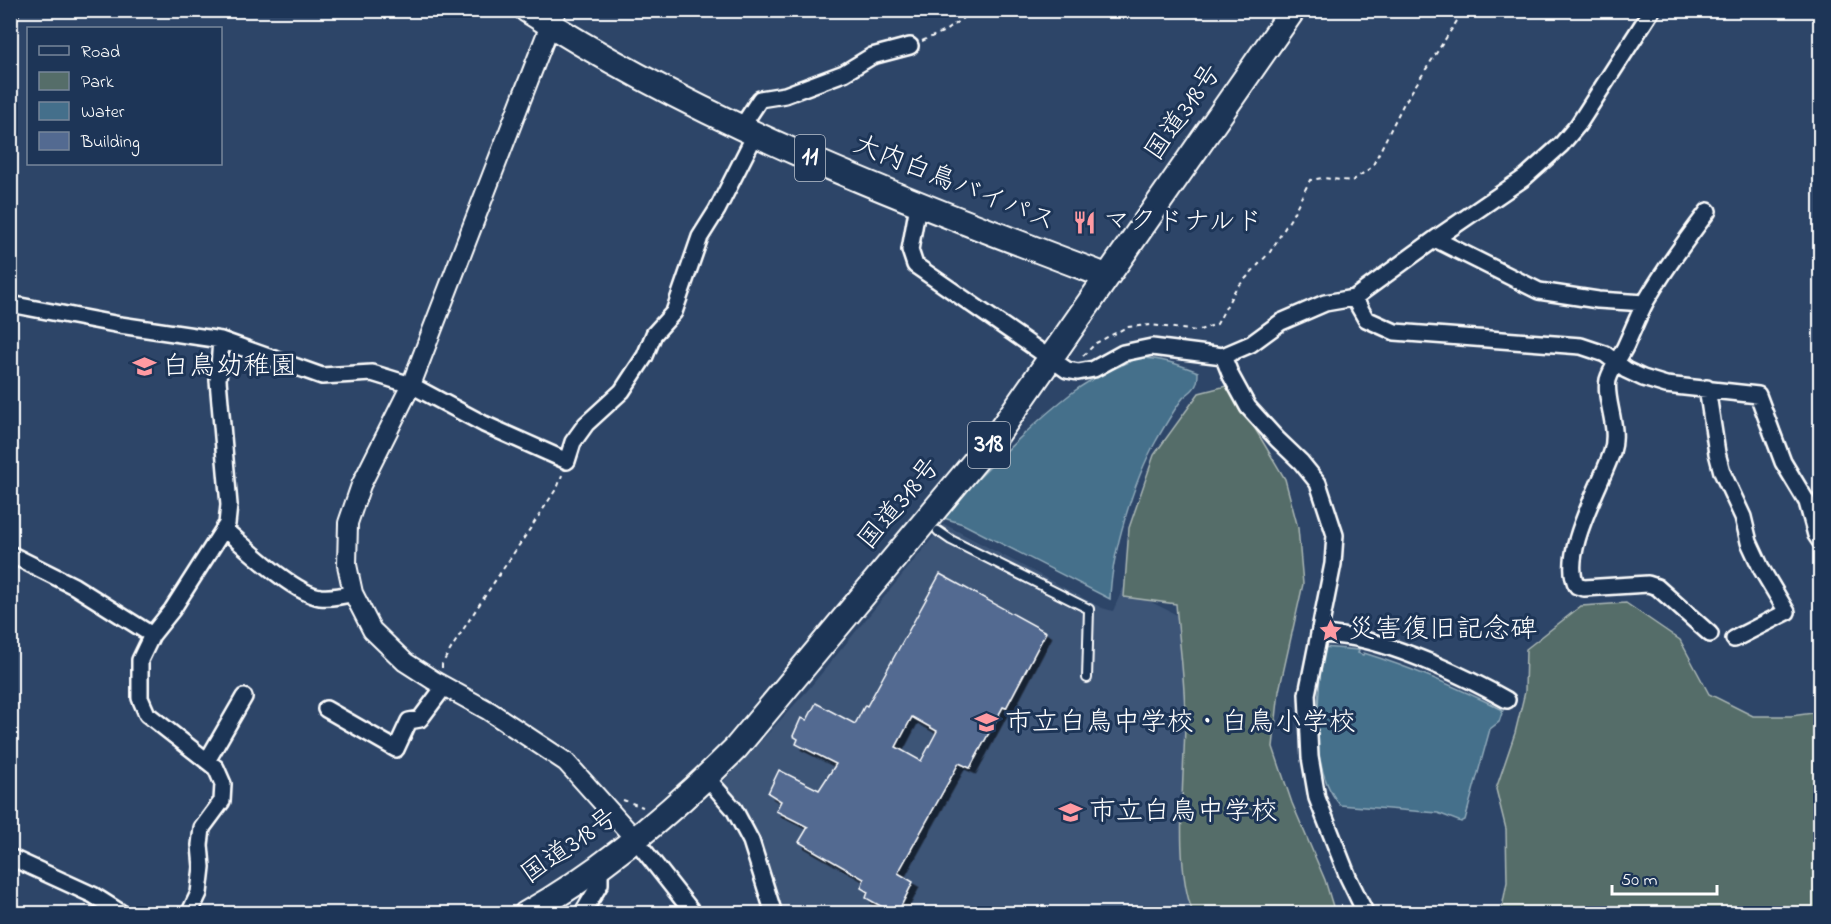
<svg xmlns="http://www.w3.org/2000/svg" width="1831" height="924" font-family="'Indie Flower','Klee One',sans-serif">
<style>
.built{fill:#3c5477}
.green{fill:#556d69;stroke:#aab6b4;stroke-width:1.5}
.water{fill:#446f8b;stroke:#8fa9b9;stroke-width:1.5}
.building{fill:#536a91;stroke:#fff;stroke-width:1.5;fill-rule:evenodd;filter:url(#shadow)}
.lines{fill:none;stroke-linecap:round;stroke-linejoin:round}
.service-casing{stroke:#fff;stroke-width:12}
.minor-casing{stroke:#fff;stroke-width:20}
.tertiary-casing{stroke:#fff;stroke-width:22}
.trunk-casing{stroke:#fff;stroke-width:28}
.path{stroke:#fff;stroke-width:2;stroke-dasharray:4.5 4.5;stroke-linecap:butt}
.service{stroke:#1d3557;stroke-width:8}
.minor{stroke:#1d3557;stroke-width:15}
.tertiary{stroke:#1d3557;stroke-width:18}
.trunk{stroke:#1d3557;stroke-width:24}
.labels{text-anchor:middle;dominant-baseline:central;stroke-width:6;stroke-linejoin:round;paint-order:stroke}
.shield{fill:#1d3557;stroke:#bbc2cd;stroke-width:1.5}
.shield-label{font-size:26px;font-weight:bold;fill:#fff}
.street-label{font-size:27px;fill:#fff;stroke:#1d3557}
.poi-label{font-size:27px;fill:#fff;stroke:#1d3557;text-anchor:start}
</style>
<defs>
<filter id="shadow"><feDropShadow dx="5.5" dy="5.5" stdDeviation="0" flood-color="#0009"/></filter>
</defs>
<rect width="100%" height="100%" fill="#2d4568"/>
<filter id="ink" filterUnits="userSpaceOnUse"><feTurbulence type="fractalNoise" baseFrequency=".0167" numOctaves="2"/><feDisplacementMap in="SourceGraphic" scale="12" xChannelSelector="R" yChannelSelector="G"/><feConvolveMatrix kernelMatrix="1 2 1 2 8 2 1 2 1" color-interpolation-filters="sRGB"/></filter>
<g filter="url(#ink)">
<!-- built -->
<path class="built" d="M944,524L1102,608L1113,611L1123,588L1187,620L1209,890L1191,913H784L743,809L725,790L724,781L807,691Z"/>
<!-- green -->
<path class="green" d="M1226,386L1251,422L1285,479L1298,528L1303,584L1279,691L1273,747L1292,803L1325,880L1335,913H1193C1173,863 1185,774 1185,718C1185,680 1179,641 1176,604L1124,597L1129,528L1154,455L1199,393Z
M1626,603L1680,640L1709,694L1753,716H1791L1820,712V913H1501L1507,882L1506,829L1496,789L1515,733L1525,692L1526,649L1581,606Z"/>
<!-- water -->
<path class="water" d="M1139,358C1160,358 1178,364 1198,372C1198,376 1198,381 1196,385C1193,391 1187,394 1183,398C1173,411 1164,427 1156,441C1134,480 1111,555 1110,599L963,524L944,518L951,509L949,508C989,468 1029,426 1073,392C1093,377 1117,367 1139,358Z
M1322,647L1359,650L1358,653L1363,655L1364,653C1415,669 1455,686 1503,710L1499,722L1490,729L1465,820L1461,822L1438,813L1340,805C1311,770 1317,720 1320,677L1316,671Z"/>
<!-- building -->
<path class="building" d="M940,574L1046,632L1006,708L1003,707L970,768L959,763L898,873L913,882L897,914H895L866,898L868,892L861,888L864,879L799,842L808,827L776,811L781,801L768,793L779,770L819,790L836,764L796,744L798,739L793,736L801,718L807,720L816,703L855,724L865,705L867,706ZM912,717L937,731L921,761L896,747Z"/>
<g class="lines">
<defs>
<path id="service" d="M938,531L951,540L1089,609L1087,678"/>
<path id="minor" d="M10,12L11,10
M741,128L760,99L785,95L844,73L872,56L910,46
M918,205L910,250L915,265L1067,370L1078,372L1094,369L1123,353L1152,347L1223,356L1251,344L1281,322L1325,303L1354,298L1435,239L1524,178L1561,145L1578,125L1652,10
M1708,211C1686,240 1664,270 1646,301C1638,316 1632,332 1625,347C1620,357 1611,369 1608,380C1604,400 1620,427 1612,452C1602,483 1559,555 1577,586L1584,588L1648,584L1657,587L1710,634
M1435,239L1539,291L1598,300L1645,303
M1354,298L1366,319L1395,332L1581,346L1605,354L1626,370L1643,378L1666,385L1758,395L1783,462L1807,502L1816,535L1820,541
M10,304L120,325L221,340L322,376L372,373L411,385L484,424L567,461L573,442L586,424L622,391L645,356L654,334L674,312L700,237L717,210L755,135
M1223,356L1231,376L1248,407L1277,439L1301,462L1318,483L1335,535L1333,564L1307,694L1310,757L1317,798L1348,877L1366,914
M1707,388L1717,453L1722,472L1743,517L1749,542L1762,570L1787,612L1734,639
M224,529C247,548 293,593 320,597C332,598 342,596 353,593
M10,554L74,586L152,635
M1319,633C1332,635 1344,636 1356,638C1403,648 1465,676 1507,700
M326,709L396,749L409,721L420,719L444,687
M207,761L244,697
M707,778L734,809L751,841L774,914
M635,839L694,914
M10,857L93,895L123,914
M189,914L199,893L202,867L200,845L202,828L222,801L223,784L216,768L147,714L140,698V660L152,635L172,610L227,524L229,505L218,380L221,340
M582,914L600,884V868"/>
<path id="tertiary" d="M557,10L550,25L411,385L361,485L348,523L347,565L353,593L372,630L405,662L433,680L489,711L566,762L635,839"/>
<path id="trunk" d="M527,10C706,126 908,201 1106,276
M526,914C604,870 673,811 736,748L997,435L1293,10"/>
</defs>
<!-- service casing -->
<use href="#service" class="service-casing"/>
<!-- minor casing -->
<use href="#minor" class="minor-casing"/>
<!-- tertiary casing -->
<use href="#tertiary" class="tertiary-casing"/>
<!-- trunk casing -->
<use href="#trunk" class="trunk-casing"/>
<!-- path -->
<path class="path" d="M922,41L945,31L974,10
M1083,356L1096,343L1127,327L1151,325L1197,331L1217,324L1235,290L1270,252L1291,218L1310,180L1322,178L1352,181L1372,167L1403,105L1464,10
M442,668V664C478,603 520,546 558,486L562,475
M623,800L643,807"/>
<!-- service -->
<use href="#service" class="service"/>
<!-- minor -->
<use href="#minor" class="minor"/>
<!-- tertiary -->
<use href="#tertiary" class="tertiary"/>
<!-- trunk -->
<use href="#trunk" class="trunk"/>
</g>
</g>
<!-- icons -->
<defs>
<symbol id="restaurant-bare" viewBox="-9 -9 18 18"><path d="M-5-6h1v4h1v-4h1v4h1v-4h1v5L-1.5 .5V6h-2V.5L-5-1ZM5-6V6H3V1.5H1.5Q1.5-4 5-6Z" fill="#ff9aa2" stroke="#1d3557" stroke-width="2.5" paint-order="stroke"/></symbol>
<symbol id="school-bare" viewBox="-9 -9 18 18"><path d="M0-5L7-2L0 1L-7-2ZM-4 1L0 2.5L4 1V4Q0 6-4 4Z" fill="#ff9aa2" stroke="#1d3557" stroke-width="2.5" paint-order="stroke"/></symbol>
<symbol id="sight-bare" viewBox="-9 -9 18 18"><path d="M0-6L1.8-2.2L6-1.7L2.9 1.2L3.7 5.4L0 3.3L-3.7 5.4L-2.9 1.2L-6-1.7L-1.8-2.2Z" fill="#ff9aa2" stroke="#1d3557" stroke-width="2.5" paint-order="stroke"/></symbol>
</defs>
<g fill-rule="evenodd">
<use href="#restaurant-bare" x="1068" y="206" width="33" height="33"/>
<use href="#school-bare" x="128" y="350" width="33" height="33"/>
<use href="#sight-bare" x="1314" y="614" width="33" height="33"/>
<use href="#school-bare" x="970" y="706" width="33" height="33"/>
<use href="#school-bare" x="1054" y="796" width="33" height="33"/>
</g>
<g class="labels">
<!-- shield labels -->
<g class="shield">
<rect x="795" y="135" width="30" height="46" rx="4.5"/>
<rect x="968" y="422" width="42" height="46" rx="4.5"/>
</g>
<g class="shield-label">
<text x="810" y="158">11</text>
<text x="989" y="445">318</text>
</g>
<!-- street labels -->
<g class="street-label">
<text transform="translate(1184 113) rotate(-55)">国道318号</text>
<text transform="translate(954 184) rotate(22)">大内白鳥バイパス</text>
<text transform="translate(900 504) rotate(-50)">国道318号</text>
<text transform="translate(570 847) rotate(-35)">国道318号</text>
</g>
<!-- poi labels -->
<g class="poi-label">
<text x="1103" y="222">マクドナルド</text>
<text x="162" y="367">白鳥幼稚園</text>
<text x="1348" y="630">災害復旧記念碑</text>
<text x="1005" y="723">市立白鳥中学校・白鳥小学校</text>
<text x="1089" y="812">市立白鳥中学校</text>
</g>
</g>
<!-- margin -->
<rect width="1831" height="924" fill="none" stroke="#1d3557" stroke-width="36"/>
<rect x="18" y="18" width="1795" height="888" fill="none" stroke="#fff" stroke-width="2" filter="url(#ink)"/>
<!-- legend -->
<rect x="27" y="27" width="195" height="138" fill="#1d3557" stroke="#77869a" stroke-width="1.5"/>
<rect x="39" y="46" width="30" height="9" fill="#1d3557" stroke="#77869a" stroke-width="1.5"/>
<text x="81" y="57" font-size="18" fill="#ffffff">Road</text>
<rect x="39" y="72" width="30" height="18" fill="#556d69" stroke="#77869a" stroke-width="1.5"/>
<text x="81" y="87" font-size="18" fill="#ffffff">Park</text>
<rect x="39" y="102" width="30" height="18" fill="#446f8b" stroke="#77869a" stroke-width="1.5"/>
<text x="81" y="117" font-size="18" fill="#ffffff">Water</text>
<rect x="39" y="132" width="30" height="18" fill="#536a91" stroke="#77869a" stroke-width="1.5"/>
<text x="81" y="147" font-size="18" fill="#ffffff">Building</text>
<!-- scale -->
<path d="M1612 885v9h105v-9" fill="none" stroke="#ffffff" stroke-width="3"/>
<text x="1621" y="885" font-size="18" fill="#ffffff" stroke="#1d3557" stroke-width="4.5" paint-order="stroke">50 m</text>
</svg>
